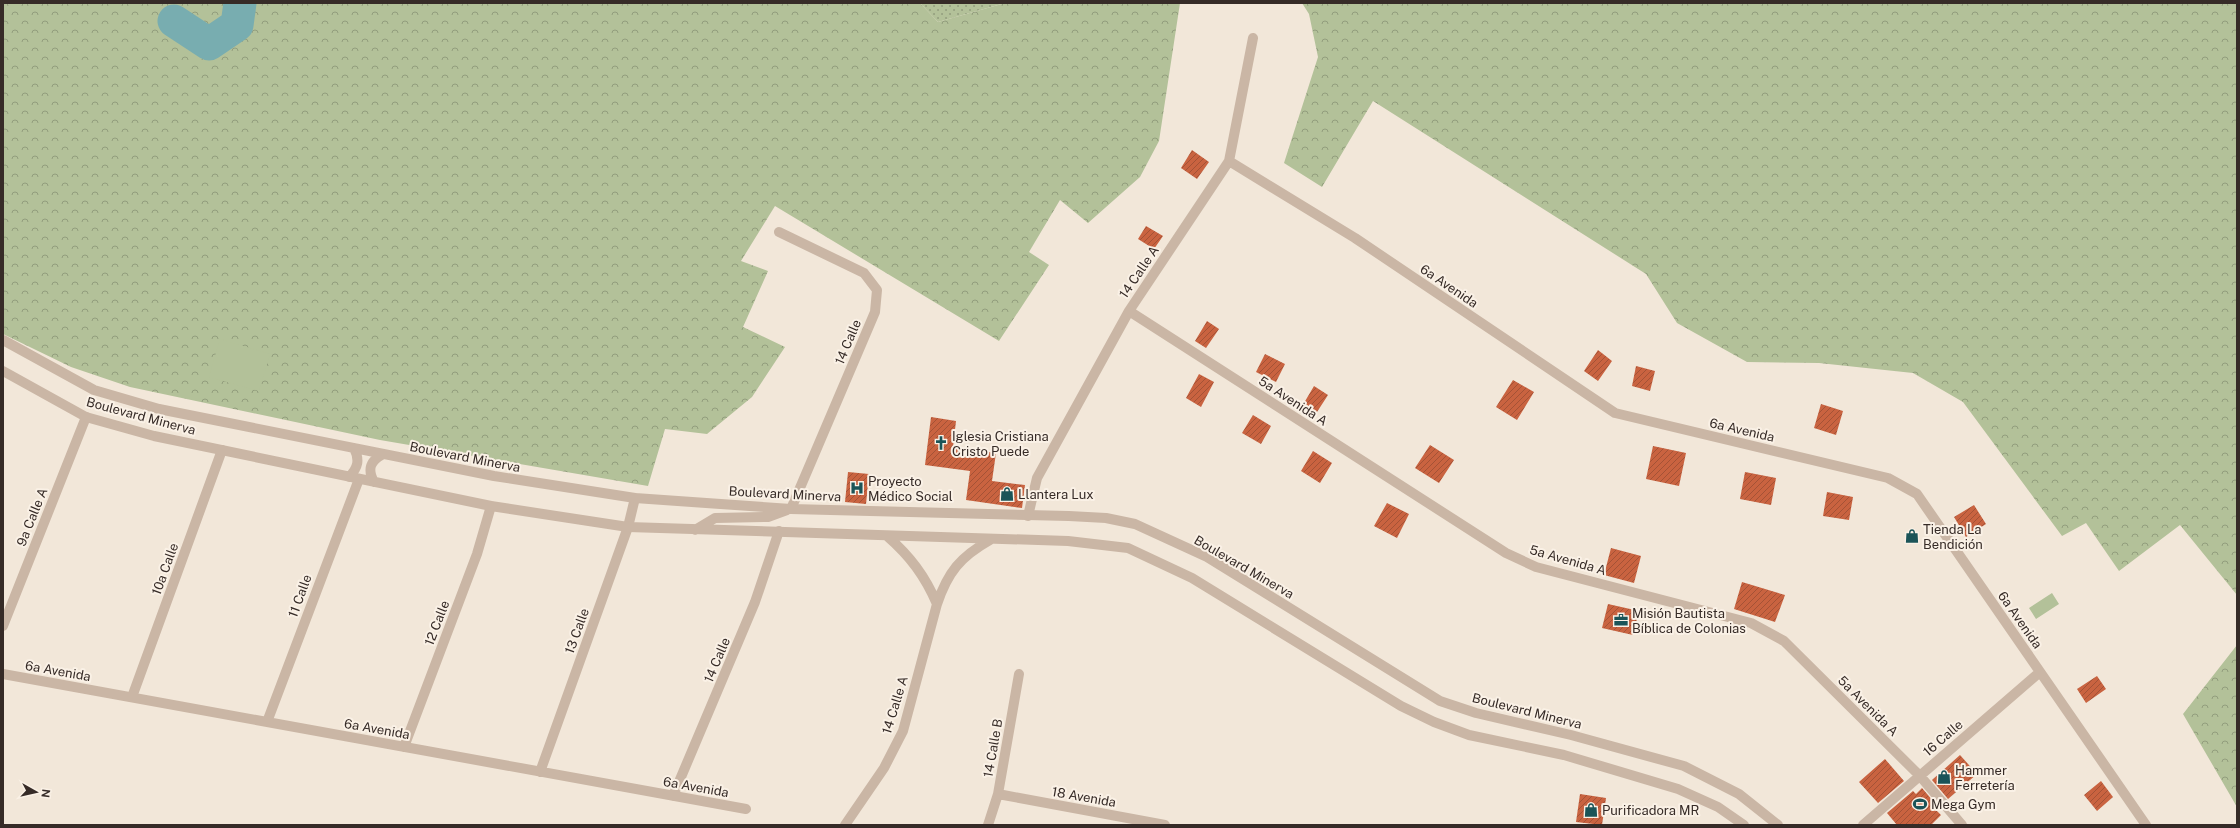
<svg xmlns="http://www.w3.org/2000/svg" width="2240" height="828" font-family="'Public Sans',sans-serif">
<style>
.green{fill:url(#green-dots)}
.forest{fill:url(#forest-crowns)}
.pitch{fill:#b3c199}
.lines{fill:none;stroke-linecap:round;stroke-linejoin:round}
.river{stroke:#78adb0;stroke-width:33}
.building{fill:url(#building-hatch)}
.minor{stroke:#cab6a5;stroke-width:10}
.tertiary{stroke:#cab6a5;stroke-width:10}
.labels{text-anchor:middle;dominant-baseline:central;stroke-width:4;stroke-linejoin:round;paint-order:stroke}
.street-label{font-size:13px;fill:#362b27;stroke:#faf1e6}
.poi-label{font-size:13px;fill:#362b27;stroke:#faf1e6;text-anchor:start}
</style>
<defs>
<pattern id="green-dots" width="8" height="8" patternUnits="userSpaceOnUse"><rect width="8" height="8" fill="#b3c199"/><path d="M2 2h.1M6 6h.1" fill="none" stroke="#929d7d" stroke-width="1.8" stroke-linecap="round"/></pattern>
<pattern id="forest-crowns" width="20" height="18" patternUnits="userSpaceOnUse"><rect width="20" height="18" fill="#b3c199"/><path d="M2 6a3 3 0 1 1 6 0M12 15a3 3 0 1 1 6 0" fill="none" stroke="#929d7d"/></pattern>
<pattern id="building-hatch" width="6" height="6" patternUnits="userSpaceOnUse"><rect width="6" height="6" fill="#c96340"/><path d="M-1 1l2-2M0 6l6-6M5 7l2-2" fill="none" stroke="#a45236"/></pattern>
</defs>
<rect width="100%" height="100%" fill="#f2e7d9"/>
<!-- green -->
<path class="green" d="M920,3H1005L938,22Z"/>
<!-- forest -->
<path class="forest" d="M3,3H920L938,22L1005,3H1180L1159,141L1140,177L1088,223L1060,200L1029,252L1049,265L999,341L775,206L741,261L768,271L743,327L785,347L752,397L707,434L665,429L648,486L380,440L130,387L71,367L3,334Z
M1302,3H2237V595L2180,525L2119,571L2086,523L2062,536L1963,402L1913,373L1819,363L1747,362L1677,323L1646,274L1373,101L1322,187L1284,163L1318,57L1309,14Z
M2237,645V807L2183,714Z"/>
<!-- pitch -->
<path class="pitch" d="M220,339L270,354L259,391L209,377Z
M2052,593L2059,604L2036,619L2029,608Z"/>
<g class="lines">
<!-- river -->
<path class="river" d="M174,21L209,44L237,25L240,3"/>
</g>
<!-- building -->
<path class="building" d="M1192,150L1209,162L1197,179L1181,168Z
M1146,226L1163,236L1154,249L1138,239Z
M1207,321L1219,329L1206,348L1195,341Z
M1598,350L1612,361L1598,381L1584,371Z
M1265,354L1285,364L1276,382L1256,372Z
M1636,366L1655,371L1650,391L1632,386Z
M1199,374L1214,382L1201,407L1186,398Z
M1513,380L1534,392L1517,420L1496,407Z
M1314,386L1328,395L1317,412L1304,403Z
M1821,404L1843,411L1836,435L1814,428Z
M1253,415L1271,426L1261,444L1242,433Z
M931,417L956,421L953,447L996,453L992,481L1025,485L1022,508L966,500L970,471L925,465Z
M1430,445L1454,460L1439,483L1415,468Z
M1653,446L1686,453L1679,486L1646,479Z
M1313,451L1332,463L1320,483L1301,471Z
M848,472L869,474L866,504L845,502Z
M1745,472L1776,478L1771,505L1740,499Z
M1827,492L1853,497L1849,520L1823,516Z
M1387,503L1409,514L1397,538L1374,526Z
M1974,505L1986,524L1966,537L1954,517Z
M1611,548L1641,556L1634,583L1604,575Z
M1742,582L1785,595L1775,622L1734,609Z
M1608,604L1639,611L1633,635L1602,628Z
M2097,676L2106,689L2086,703L2077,689Z
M1960,755L1977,774L1948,799L1932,780Z
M1885,759L1904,781L1878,803L1859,782Z
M2101,781L2113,797L2097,811L2084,795Z
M1922,788L1939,808L1936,810L1941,815L1931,825H1897L1887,813L1913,791L1916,794Z
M1580,794L1606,798L1602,825L1576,822Z"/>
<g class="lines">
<!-- minor -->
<path class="minor" d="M1229,161L1355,238L1615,413L1888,478L1917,494L2146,825
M779,232L864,273L877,290L875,312L791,509
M1129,311L1506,553L1536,567L1751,623L1784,641L1920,776L1962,825
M1028,516L1037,478L1129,311L1229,161L1253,38
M3,626L86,417
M3,674L746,809
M132,697L222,450
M267,722L359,479
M404,747L477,554L491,506
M540,772L628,527L635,498
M998,794L1165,825
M673,796L755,602L779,531
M988,825L998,794L1019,674
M1863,825L2040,672"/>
<!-- tertiary -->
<path class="tertiary" d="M3,340L94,390L159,409L494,476L635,498L791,509L1069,516L1106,518L1135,524L1207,557L1440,701L1476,713L1571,735L1684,766L1739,794L1778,825
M3,371L86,417L154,436L491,506L628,527L1068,541L1128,548L1192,578L1401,706L1434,722L1469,735L1564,755L1678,789L1718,807L1744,825
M349,477C358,468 360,460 354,448
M374,482C367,469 370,461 383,454
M695,530L715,518L768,517L787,510
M887,536C910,556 925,576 937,604
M845,825L884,768L903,731L937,604C948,572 960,557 990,540"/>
</g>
<!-- icons -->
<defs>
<symbol id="church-bare" viewBox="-9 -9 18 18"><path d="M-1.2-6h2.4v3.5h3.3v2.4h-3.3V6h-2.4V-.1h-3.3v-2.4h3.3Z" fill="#1b5458" stroke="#faf1e6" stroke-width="2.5" paint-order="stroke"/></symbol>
<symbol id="hospital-bare" viewBox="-9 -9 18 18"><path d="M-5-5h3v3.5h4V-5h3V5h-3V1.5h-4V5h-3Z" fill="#1b5458" stroke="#faf1e6" stroke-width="2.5" paint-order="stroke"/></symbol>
<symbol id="shop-bare" viewBox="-9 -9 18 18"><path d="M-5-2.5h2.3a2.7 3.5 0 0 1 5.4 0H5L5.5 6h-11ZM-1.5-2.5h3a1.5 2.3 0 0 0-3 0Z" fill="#1b5458" stroke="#faf1e6" stroke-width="2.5" paint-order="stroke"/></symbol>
<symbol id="office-bare" viewBox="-9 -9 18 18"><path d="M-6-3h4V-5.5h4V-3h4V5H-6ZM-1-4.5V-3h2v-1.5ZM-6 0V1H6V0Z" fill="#1b5458" stroke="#faf1e6" stroke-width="2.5" paint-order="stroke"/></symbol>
<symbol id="stadium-bare" viewBox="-9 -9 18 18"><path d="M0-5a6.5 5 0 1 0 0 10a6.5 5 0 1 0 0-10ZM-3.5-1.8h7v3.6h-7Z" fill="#1b5458" stroke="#faf1e6" stroke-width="2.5" paint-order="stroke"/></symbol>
</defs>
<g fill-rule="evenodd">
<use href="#church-bare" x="931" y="433" width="20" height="20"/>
<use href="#hospital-bare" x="847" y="478" width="20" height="20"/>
<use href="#shop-bare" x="997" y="484" width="20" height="20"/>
<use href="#shop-bare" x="1902" y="526" width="20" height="20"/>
<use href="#office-bare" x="1611" y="610" width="20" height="20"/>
<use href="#shop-bare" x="1934" y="767" width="20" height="20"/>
<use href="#stadium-bare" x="1910" y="794" width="20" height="20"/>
<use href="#shop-bare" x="1581" y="800" width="20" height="20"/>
</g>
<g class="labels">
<!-- street labels -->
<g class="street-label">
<text transform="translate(1139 272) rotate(-56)">14 Calle A</text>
<text transform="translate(1449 286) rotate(34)">6a Avenida</text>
<text transform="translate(848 342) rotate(-67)">14 Calle</text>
<text transform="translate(1293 401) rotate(33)">5a Avenida A</text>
<text transform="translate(141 416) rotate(15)">Boulevard Minerva</text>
<text transform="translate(1742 430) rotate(13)">6a Avenida</text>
<text transform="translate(465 457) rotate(11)">Boulevard Minerva</text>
<text transform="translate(785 494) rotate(3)">Boulevard Minerva</text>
<text transform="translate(32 517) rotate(-68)">9a Calle A</text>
<text transform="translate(1568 560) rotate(16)">5a Avenida A</text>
<text transform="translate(1244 567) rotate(30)">Boulevard Minerva</text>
<text transform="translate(165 569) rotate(-70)">10a Calle</text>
<text transform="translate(300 596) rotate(-70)">11 Calle</text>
<text transform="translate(2020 620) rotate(55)">6a Avenida</text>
<text transform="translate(437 623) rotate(-69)">12 Calle</text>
<text transform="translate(577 631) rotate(-70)">13 Calle</text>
<text transform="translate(717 660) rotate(-67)">14 Calle</text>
<text transform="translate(58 671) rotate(10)">6a Avenida</text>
<text transform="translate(895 705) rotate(-73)">14 Calle A</text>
<text transform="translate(1868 706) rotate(45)">5a Avenida A</text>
<text transform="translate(1527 711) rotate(14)">Boulevard Minerva</text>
<text transform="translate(377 729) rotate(10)">6a Avenida</text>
<text transform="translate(1943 738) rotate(-41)">16 Calle</text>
<text transform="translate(993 748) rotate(-80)">14 Calle B</text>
<text transform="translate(696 787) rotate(10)">6a Avenida</text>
<text transform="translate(1084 797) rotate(10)">18 Avenida</text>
</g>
<!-- poi labels -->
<g class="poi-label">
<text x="952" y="436">Iglesia Cristiana<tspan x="952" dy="15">Cristo Puede</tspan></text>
<text x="868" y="481">Proyecto<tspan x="868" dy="15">Médico Social</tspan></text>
<text x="1018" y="494">Llantera Lux</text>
<text x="1923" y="529">Tienda La<tspan x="1923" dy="15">Bendición</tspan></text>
<text x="1632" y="613">Misión Bautista<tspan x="1632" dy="15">Bíblica de Colonias</tspan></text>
<text x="1955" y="770">Hammer<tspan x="1955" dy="15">Ferretería</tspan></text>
<text x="1931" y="804">Mega Gym</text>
<text x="1602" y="810">Purificadora MR</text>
</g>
</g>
<!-- border -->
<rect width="2240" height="828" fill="none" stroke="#362b27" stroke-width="8"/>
<!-- north arrow -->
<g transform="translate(36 792) rotate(98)" stroke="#faf1e6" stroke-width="3" paint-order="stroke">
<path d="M0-3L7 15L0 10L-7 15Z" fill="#362b27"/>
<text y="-6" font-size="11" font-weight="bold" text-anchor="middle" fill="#362b27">N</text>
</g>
</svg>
